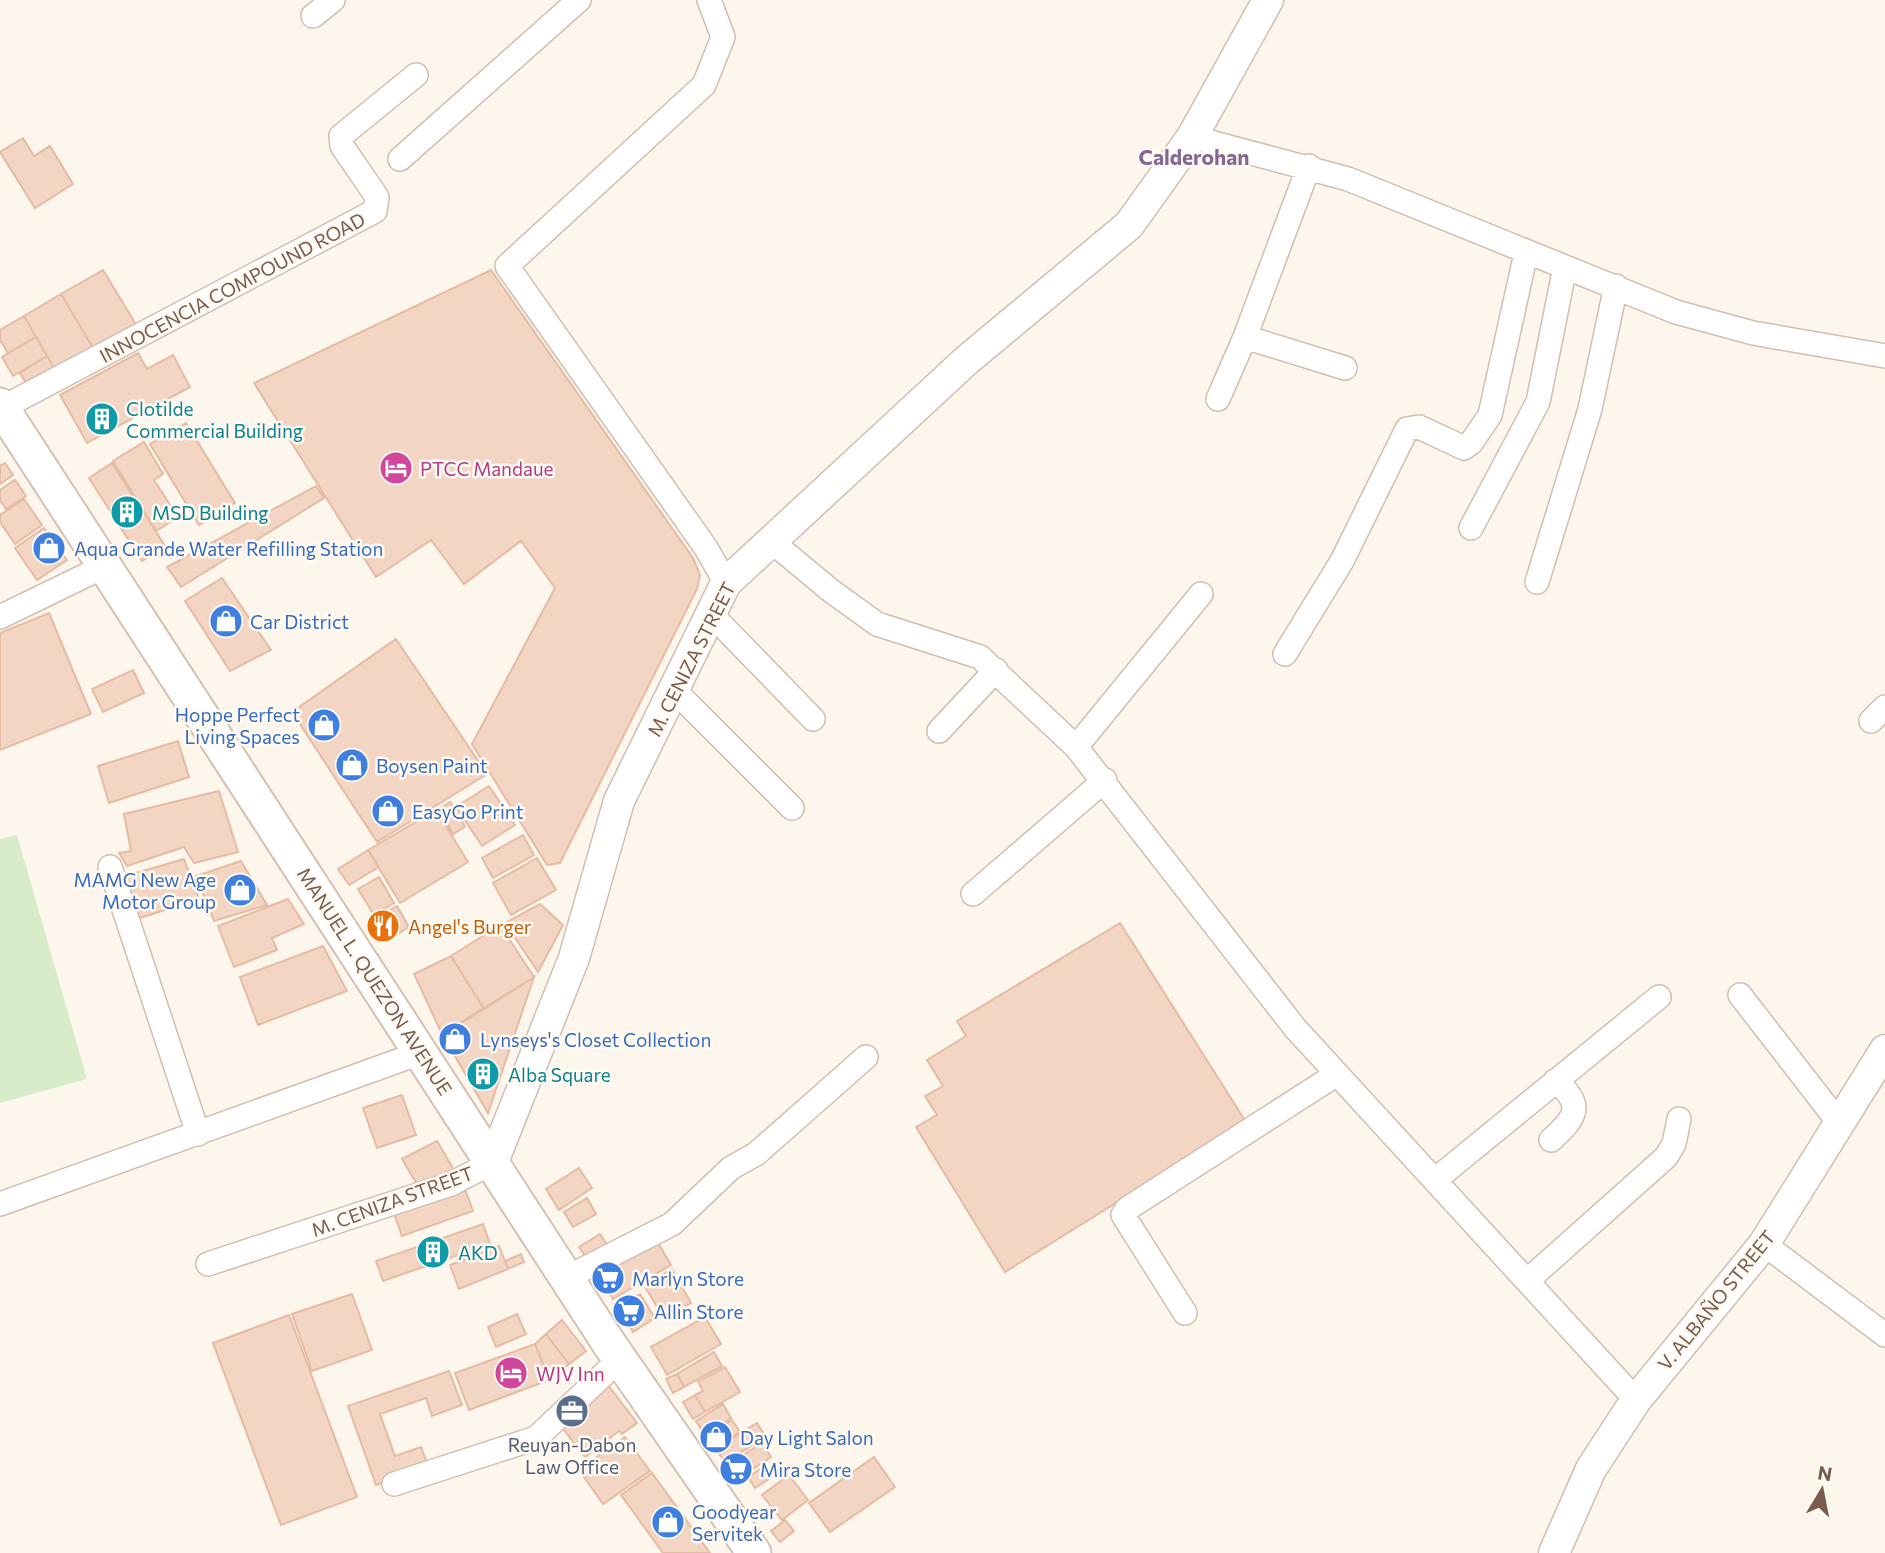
<svg xmlns="http://www.w3.org/2000/svg" width="1885" height="1553" font-family="Commissioner,sans-serif">
<style>
.green{fill:#d8ecc9}
.building{fill:#f3d5c3;stroke:#e6bba3;stroke-width:2}
.lines{fill:none;stroke-linecap:round;stroke-linejoin:round}
.minor-casing{stroke:#d1beb0;stroke-width:26}
.tertiary-casing{stroke:#d1beb0;stroke-width:33}
.secondary-casing{stroke:#d6c0b0;stroke-width:37}
.minor{stroke:#fff;stroke-width:23}
.tertiary{stroke:#fff;stroke-width:30}
.secondary{stroke:#fff;stroke-width:33}
.labels{text-anchor:middle;dominant-baseline:central;stroke-width:5;stroke-linejoin:round;paint-order:stroke}
.street-label{font-size:19px;fill:#7a5c4d;stroke:#fffaf3}
.culture-label{font-size:19px;fill:#0d838f;stroke:#fffaf3;text-anchor:start}
.hotel-label{font-size:19px;fill:#b23c85;stroke:#fffaf3;text-anchor:start}
.shop-label{font-size:19px;fill:#366cbe;stroke:#fffaf3;text-anchor:start}
.food-label{font-size:19px;fill:#c56008;stroke:#fffaf3;text-anchor:start}
.service-label{font-size:19px;fill:#4e5e75;stroke:#fffaf3}
.neighbourhood-label{font-size:21px;font-weight:bold;fill:#846695;stroke:#fffaf3}
</style>
<rect width="100%" height="100%" fill="#fdf6ec"/>
<!-- green -->
<path class="green" d="M17,835L87,1079L0,1103V839Z"/>
<!-- building -->
<path class="building" d="M23,138L34,156L50,146L73,184L35,208L0,152Z
M103,270L138,328L96,353L61,294Z
M491,270L693,558L700,575L697,589L560,863L547,865L472,744L555,588L521,541L464,584L431,540L376,577L254,383Z
M61,294L96,353L58,375L24,316Z
M24,316L36,337L8,353L0,340V330Z
M36,337L47,356L13,376L2,357Z
M138,353L147,369L173,355L190,387L87,443L60,395Z
M47,356L58,375L31,391L20,373Z
M186,423L235,503L199,525L150,444Z
M144,442L163,474L154,480L178,517L156,531L113,461Z
M5,463L13,475L0,484V466Z
M112,463L165,546L142,561L89,478Z
M15,480L26,496L6,509L0,500V490Z
M316,486L324,498L181,587L167,567Z
M24,499L42,525L15,544L0,522V515Z
M44,528L67,560L37,580L15,548Z
M222,578L271,650L230,671L185,601Z
M49,613L91,714L0,750V633Z
M396,639L487,774L377,842L292,712Z
M133,670L144,693L103,712L92,689Z
M178,741L189,777L109,803L98,766Z
M489,786L515,825L482,846L456,807Z
M219,791L238,852L194,863L184,847L127,866L119,853L131,851L124,814Z
M450,802L465,827L453,834L439,809Z
M436,810L468,862L400,903L368,850Z
M523,835L534,855L493,878L482,858Z
M368,850L379,867L349,885L338,869Z
M537,858L556,890L511,915L493,883Z
M184,859L199,899L137,919L122,877Z
M241,861L267,905L214,921L196,876Z
M379,877L394,903L374,915L358,889Z
M288,899L304,924L272,938L277,950L234,967L218,926Z
M540,904L563,925L538,972L505,923Z
M397,906L409,927L384,942L371,921Z
M1120,923L1246,1122L1005,1272L916,1127L937,1115L925,1096L943,1086L927,1060L966,1036L957,1021Z
M500,925L534,977L484,1009L451,956Z
M323,946L347,991L258,1025L240,977Z
M451,956L484,1009L442,1034L414,974Z
M534,977L488,1113L442,1034Z
M402,1095L416,1135L377,1148L363,1108Z
M437,1141L454,1170L419,1188L402,1159Z
M579,1168L592,1188L559,1210L546,1189Z
M465,1189L473,1211L402,1236L394,1214Z
M587,1198L596,1214L573,1227L564,1212Z
M483,1224L490,1244L383,1281L376,1261Z
M600,1234L610,1249L589,1262L579,1247Z
M657,1241L671,1265L613,1299L599,1276Z
M499,1246L508,1269L459,1289L450,1265Z
M521,1254L524,1262L508,1269L505,1261Z
M672,1269L691,1303L664,1319L644,1285Z
M352,1294L372,1350L312,1371L292,1314Z
M640,1294L655,1318L633,1332L618,1307Z
M517,1314L526,1334L496,1347L488,1327Z
M289,1315L357,1497L281,1525L213,1343Z
M705,1317L721,1344L667,1375L651,1347Z
M562,1320L586,1351L569,1364L546,1334Z
M546,1334L569,1364L549,1380L535,1344Z
M535,1344L549,1380L469,1410L455,1373Z
M714,1352L722,1366L684,1387L677,1374Z
M725,1367L740,1392L705,1412L695,1395L703,1391L698,1382Z
M449,1371L462,1405L432,1416L426,1398L380,1414L395,1456L421,1447L429,1468L376,1485L348,1406Z
M677,1374L684,1387L673,1393L666,1379Z
M605,1381L637,1423L622,1434L619,1431L585,1457L560,1425Z
M695,1395L705,1412L693,1419L683,1402Z
M723,1404L731,1418L705,1435L696,1421Z
M732,1420L740,1432L715,1447L707,1435Z
M757,1423L766,1437L725,1462L716,1449Z
M625,1437L650,1471L603,1504L579,1470Z
M762,1443L771,1457L736,1480L727,1465Z
M874,1457L895,1487L830,1532L809,1503Z
M765,1466L772,1477L755,1488L748,1477Z
M652,1473L710,1553H663L621,1495Z
M789,1475L808,1500L782,1520L762,1495Z
M785,1520L794,1531L780,1542L771,1531Z"/>
<g class="lines">
<defs>
<path id="minor" d="M709,0L723,37L704,85L507,266L706,548L726,583
M313,16L333,0
M1192,137L1348,179L1676,312L1753,333L1885,356
M400,159L579,0
M1245,337L1345,368
M1218,399L1245,337L1309,166
M2,408L375,211L377,197L342,146L341,136L416,75
M1471,528L1538,402L1565,267
M771,541L830,590L877,624L980,657L1076,747L1295,1028L1636,1400
M1537,582L1590,409L1616,286
M711,614L813,719
M0,617L105,566
M1285,654L1342,561L1407,429L1419,427L1464,448L1471,443L1490,415L1526,253
M673,689L792,808
M1871,721L1885,707
M939,731L996,670
M1076,747L1201,594
M110,867L198,1134
M973,894L1105,780
M1740,995L1840,1124
M1551,1140C1576,1118 1585,1104 1555,1081
M1435,1180L1659,997
M0,1204L420,1053
M1764,1244L1885,1335
M208,1264L451,1184L493,1162
M566,1278L672,1224L731,1168L756,1154L866,1057
M1528,1280L1666,1157L1674,1144L1679,1119
M1185,1313L1123,1215L1127,1209L1337,1074
M394,1484L536,1438L620,1359"/>
<path id="tertiary" d="M493,1162L574,958L619,801L726,583L967,360L1129,225L1192,137L1268,0
M1554,1553L1591,1469L1636,1400L1764,1244L1885,1050"/>
<path id="secondary" d="M0,405L608,1342L754,1553"/>
</defs>
<!-- minor casing -->
<use href="#minor" class="minor-casing"/>
<!-- tertiary casing -->
<use href="#tertiary" class="tertiary-casing"/>
<!-- secondary casing -->
<use href="#secondary" class="secondary-casing"/>
<!-- minor -->
<use href="#minor" class="minor"/>
<!-- tertiary -->
<use href="#tertiary" class="tertiary"/>
<!-- secondary -->
<use href="#secondary" class="secondary"/>
</g>
<!-- icons -->
<defs>
<symbol id="building-disc" viewBox="-11 -11 22 22"><circle r="9.5" fill="#0f9aa8" stroke="#fffaf3"/><path d="M-4-6H4V6H1V3H-1V6H-4ZM-2.5-4.3h1.7v1.8h-1.7ZM.8-4.3h1.7v1.8H.8ZM-2.5-1h1.7V.8h-1.7ZM.8-1h1.7V.8H.8Z" fill="#fff"/></symbol>
<symbol id="hotel-disc" viewBox="-11 -11 22 22"><circle r="9.5" fill="#d1479c" stroke="#fffaf3"/><path d="M-6-4.5h1.5V1H6V5H4.5V3h-9V5H-6ZM-4 0a1.8 1.8 0 1 1 3.6 0ZM.5 0V-2.5h3Q6-2.5 6 0Z" fill="#fff"/></symbol>
<symbol id="shop-disc" viewBox="-11 -11 22 22"><circle r="9.5" fill="#3f7fe0" stroke="#fffaf3"/><path d="M-5-2.5h2.3a2.7 3.5 0 0 1 5.4 0H5L5.5 6h-11ZM-1.5-2.5h3a1.5 2.3 0 0 0-3 0Z" fill="#fff"/></symbol>
<symbol id="restaurant-disc" viewBox="-11 -11 22 22"><circle r="9.5" fill="#e8710a" stroke="#fffaf3"/><path d="M-5-6h1v4h1v-4h1v4h1v-4h1v5L-1.5 .5V6h-2V.5L-5-1ZM5-6V6H3V1.5H1.5Q1.5-4 5-6Z" fill="#fff"/></symbol>
<symbol id="supermarket-disc" viewBox="-11 -11 22 22"><circle r="9.5" fill="#3f7fe0" stroke="#fffaf3"/><path d="M-6-5.5h2.5l.6 2H6L4.5 2H-2.5L-4.4-4H-6ZM-1.5 3.2a1.3 1.3 0 1 0 .1 0ZM3 3.2a1.3 1.3 0 1 0 .1 0Z" fill="#fff"/></symbol>
<symbol id="office-disc" viewBox="-11 -11 22 22"><circle r="9.5" fill="#5c6f8a" stroke="#fffaf3"/><path d="M-6-3h4V-5.5h4V-3h4V5H-6ZM-1-4.5V-3h2v-1.5ZM-6 0V1H6V0Z" fill="#fff"/></symbol>
</defs>
<g fill-rule="evenodd">
<use href="#building-disc" x="83" y="400" width="38" height="38"/>
<use href="#hotel-disc" x="377" y="449" width="38" height="38"/>
<use href="#building-disc" x="108" y="493" width="38" height="38"/>
<use href="#shop-disc" x="30" y="529" width="38" height="38"/>
<use href="#shop-disc" x="207" y="602" width="38" height="38"/>
<use href="#shop-disc" x="305" y="706" width="38" height="38"/>
<use href="#shop-disc" x="333" y="746" width="38" height="38"/>
<use href="#shop-disc" x="369" y="792" width="38" height="38"/>
<use href="#shop-disc" x="221" y="871" width="38" height="38"/>
<use href="#restaurant-disc" x="364" y="907" width="38" height="38"/>
<use href="#shop-disc" x="436" y="1020" width="38" height="38"/>
<use href="#building-disc" x="464" y="1055" width="38" height="38"/>
<use href="#building-disc" x="414" y="1233" width="38" height="38"/>
<use href="#supermarket-disc" x="589" y="1259" width="38" height="38"/>
<use href="#supermarket-disc" x="610" y="1292" width="38" height="38"/>
<use href="#hotel-disc" x="492" y="1354" width="38" height="38"/>
<use href="#office-disc" x="553" y="1392" width="38" height="38"/>
<use href="#shop-disc" x="697" y="1418" width="38" height="38"/>
<use href="#supermarket-disc" x="717" y="1450" width="38" height="38"/>
<use href="#shop-disc" x="649" y="1503" width="38" height="38"/>
</g>
<g class="labels">
<!-- street labels -->
<g class="street-label">
<text transform="translate(232 287) rotate(-28)">INNOCENCIA COMPOUND ROAD</text>
<text transform="translate(691 659) rotate(-63)">M. CENIZA STREET</text>
<text transform="translate(375 981) rotate(57)">MANUEL L. QUEZON AVENUE</text>
<text transform="translate(392 1201) rotate(-20)">M. CENIZA STREET</text>
<text transform="translate(1716 1300) rotate(-51)">V. ALBAÑO STREET</text>
</g>
<!-- culture labels -->
<g class="culture-label">
<text x="126" y="408">Clotilde<tspan x="126" dy="22">Commercial Building</tspan></text>
<text x="152" y="512">MSD Building</text>
<text x="508" y="1074">Alba Square</text>
<text x="458" y="1252">AKD</text>
</g>
<!-- hotel labels -->
<g class="hotel-label">
<text x="420" y="468">PTCC Mandaue</text>
<text x="536" y="1373">WJV Inn</text>
</g>
<!-- shop labels -->
<g class="shop-label">
<text x="74" y="548">Aqua Grande Water Refilling Station</text>
<text x="250" y="621">Car District</text>
<text x="300" y="714" text-anchor="end">Hoppe Perfect<tspan x="300" dy="22">Living Spaces</tspan></text>
<text x="376" y="765">Boysen Paint</text>
<text x="412" y="811">EasyGo Print</text>
<text x="216" y="879" text-anchor="end">MAMG New Age<tspan x="216" dy="22">Motor Group</tspan></text>
<text x="480" y="1039">Lynseys's Closet Collection</text>
<text x="632" y="1278">Marlyn Store</text>
<text x="654" y="1311">Allin Store</text>
<text x="740" y="1437">Day Light Salon</text>
<text x="760" y="1469">Mira Store</text>
<text x="692" y="1511">Goodyear<tspan x="692" dy="22">Servitek</tspan></text>
</g>
<!-- food labels -->
<g class="food-label">
<text x="408" y="926">Angel's Burger</text>
</g>
<!-- service labels -->
<g class="service-label">
<text x="572" y="1444">Reuyan-Dabon<tspan x="572" dy="22">Law Office</tspan></text>
</g>
<!-- neighbourhood labels -->
<g class="neighbourhood-label">
<text x="1194" y="156">Calderohan</text>
</g>
</g>
<!-- north arrow -->
<g transform="translate(1822 1490) rotate(10)" stroke="#fffaf3" stroke-width="5" paint-order="stroke">
<path d="M0-5L12 26L0 18L-12 26Z" fill="#7a5c4d"/>
<text y="-10" font-size="19" font-weight="bold" text-anchor="middle" fill="#7a5c4d">N</text>
</g>
</svg>
